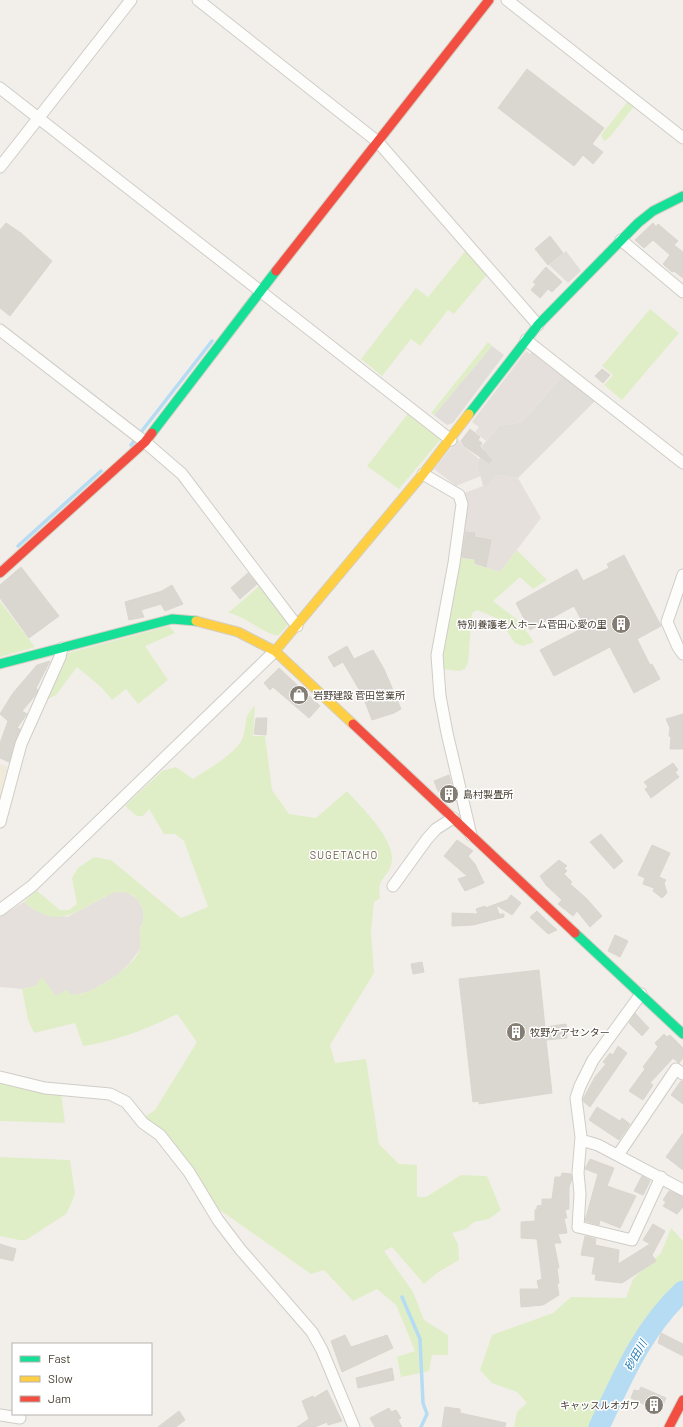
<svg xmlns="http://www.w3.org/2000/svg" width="683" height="1427" font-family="Barlow,'Noto Sans JP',sans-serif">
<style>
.industrial{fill:#e5e0db}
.education{fill:#f0eadb}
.green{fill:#dfeec7}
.parking{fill:#e1ded9}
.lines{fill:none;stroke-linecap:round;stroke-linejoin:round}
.stream{stroke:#b6dcf3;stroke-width:3.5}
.river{stroke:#b6dcf3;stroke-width:21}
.building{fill:#dad6d0;stroke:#dad6cf}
.street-casing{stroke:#d0cdc7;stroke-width:13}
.fast-casing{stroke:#d3cec1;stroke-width:11}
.slow-casing{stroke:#d3cec1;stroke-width:11}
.jam-casing{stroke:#d3cec1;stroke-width:11}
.street{stroke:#fdfdfc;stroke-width:11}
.fast{stroke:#16e098;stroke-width:9}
.slow{stroke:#ffcf43;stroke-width:9}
.jam{stroke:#f24e42;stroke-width:9}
.labels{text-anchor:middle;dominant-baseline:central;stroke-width:3;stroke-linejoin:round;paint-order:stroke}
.poi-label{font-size:10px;fill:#484034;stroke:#fff;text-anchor:start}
.neighbourhood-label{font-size:11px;letter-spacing:1px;fill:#6c5e4b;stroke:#fff}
.water-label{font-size:11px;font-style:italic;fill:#227ab6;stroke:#fff}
</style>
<rect width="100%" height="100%" fill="#f2efea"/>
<!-- industrial -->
<path class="industrial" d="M534,349L565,373L522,422L499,426L486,441L475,432L479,427L472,422L526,351L530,354Z
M458,439L463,446L479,459L477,463L481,476L456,486L434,469Z
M496,475L518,478L541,518L500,572L474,564V560L460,558L466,508L462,494L483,486H486Z
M114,892H126L138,899L143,910L144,920L140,928V949L129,964L116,976L89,992L72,995L56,996L35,986L22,989L0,987V917L24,902L33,909L67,917Z"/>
<!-- education -->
<path class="education" d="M0,764L9,767L0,804Z"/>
<!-- green -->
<path class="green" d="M629,100L635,105L610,137L604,141L601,135Z
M468,248L490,271L454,314L448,310L420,346L411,339L382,376L361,359L416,288L428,297Z
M650,309L679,333L622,400L604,385L613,375L602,366Z
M488,342L492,346L434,415L431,413Z
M410,411L438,433L441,439L399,489L367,466Z
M517,550L547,580L533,589L520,577L493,601L519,621L534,642L523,646L515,643L505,628L494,617L477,610L472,613L468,663L465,669L459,671L443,669L441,649L460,558L475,560L474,564L500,572Z
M264,582L292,620L279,635C268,637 244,615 228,613Z
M0,601L35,647L0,657Z
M169,626L175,633L145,646L168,680L138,704L126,689L112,700L102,688L77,667L56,695L46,700L68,653Z
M255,706L253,736H265L272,790L289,814L316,818L347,791C361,807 399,842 391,865C385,882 377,877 380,898L374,902L371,932L374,973L330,1045L335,1063L366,1059L379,1144L399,1164L417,1165V1197H426L461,1175L487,1176L501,1210L489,1219L474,1222L466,1229L452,1233L458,1244L459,1260L437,1273L424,1284L392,1247L384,1251L413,1292L424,1320L448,1335V1355H432L429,1371L401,1377L397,1357L415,1351L396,1305L377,1289L353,1301L324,1270L311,1274L217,1208L193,1169L143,1118L155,1110L197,1042L177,1014C147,1029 117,1041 83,1046L75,1023L34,1033L28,1020L22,989L35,986L42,977L56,996L66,990L73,995C78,994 85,993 90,991C105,984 136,965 140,948C141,941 138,933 141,927C146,913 143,898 127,893C120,890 113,893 106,896C73,913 58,930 24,902L36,890L60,910H69L77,904L72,878L78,868L94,857L111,860L181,918L208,907L184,841L175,834H164L149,809L143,816H137L125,806L162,771L176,767L193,779C207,769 237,754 243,737C248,724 242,717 255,706Z
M0,1083L27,1089L61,1093L65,1123L0,1121Z
M0,1157L70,1160L75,1193L72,1202L66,1214L26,1240H19L0,1236Z
M671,1228L683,1241V1288L666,1301L628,1359L597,1427H514L517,1412L527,1403L517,1392L492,1383L480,1370L492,1335L553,1313L571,1297L626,1298L633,1279L661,1253Z"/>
<!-- parking -->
<path class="parking" d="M566,251L581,271L568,283L549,265Z
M492,346L504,355L453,423L447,425L434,415Z
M565,373L597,399L518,478L496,475L486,487L483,486L477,463L484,450L481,447L499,426L522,422Z"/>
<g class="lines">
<!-- stream -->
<path class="stream" d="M131,445L212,341
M18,546L101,471
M402,1297L420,1339L423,1403L427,1414L421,1427"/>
<!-- river -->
<path class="river" d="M599,1427C622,1378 643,1328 683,1291"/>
</g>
<!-- building -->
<path class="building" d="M527,69L604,128L592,144L603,152L593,164L583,155L574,166L498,108Z
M6,223L21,233L52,261L10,316L0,308V230Z
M653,223L656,227L658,224L678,241L674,245L683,252V278L674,271L672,272L663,264L670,255L653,240L644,248L635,240Z
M550,236L563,253L548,265L535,249Z
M546,267L562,282L552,292L548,289L540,298L531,290L536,284L533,282Z
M602,369L610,375L603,383L595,376Z
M470,429L480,437L478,440L482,443L480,447L492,460L489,463L464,446L461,441Z
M466,532L475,533L474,537L491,540L486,567L475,563V559L462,557Z
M624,555L661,626L637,639L650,665L652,664L660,679L634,693L610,647L554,676L540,650L579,630L578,628L584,625L574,606L530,630L516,603L577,569L583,581L609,568L607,564Z
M21,567L59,616L29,638L0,598V585Z
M248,573L257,584L240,599L231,588Z
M172,585L183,604L165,611L161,604L141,610L144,617L129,620L125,602L162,591Z
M347,646L354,659L373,650L384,669L401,709L394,713L372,720L363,696L343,662L334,667L328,657Z
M50,661L36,688L38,690L34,697L22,711L27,714L17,728L20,729L9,762L0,758V743L8,721L0,714L13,693L37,665Z
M279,668L320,706L309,718L273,687L270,690L264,683Z
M683,714V749H670L671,737L669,736L670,728L666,719Z
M256,718H267L266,735L254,734Z
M673,763L678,770L675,772L679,777L651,798L645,789L648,787L644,782Z
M449,775L456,801L450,803L442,793L438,791L434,781Z
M601,834L623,861L614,869L590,842Z
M457,840L473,851L468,856L475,864L484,883L465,891L458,879L467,876L444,856Z
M652,845L670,853L659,877L666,880L664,883L667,893L662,898L653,891L654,888L643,884L645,878L638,875Z
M559,860L567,866L564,868L567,871L564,874L572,882L570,884L586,898L602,916L590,927L577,911L573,916L558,904L562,900L546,885L540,876Z
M511,895L521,903L512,915L496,905L499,914H504V917L473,925L452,926V913L478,914L476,909L485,906V908L507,900Z
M537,911L545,919L557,930L548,934L530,917Z
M615,935L628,941L620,957L608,951Z
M422,962L424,972L413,974L411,964Z
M539,970L545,1027L566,1024L567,1038L546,1040L552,1093L479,1104V1101L473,1102L459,979Z
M635,1013L649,1028L642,1036L629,1023Z
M664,1034L667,1037L670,1035L683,1048V1058L679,1063L673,1058L650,1083L653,1085L643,1100L629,1091L645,1069L643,1067L658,1047L655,1043Z
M618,1046L627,1053L590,1107L584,1102L583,1099L595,1077L606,1064L603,1062L610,1053L613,1055Z
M681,1081H683V1104L671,1095Z
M597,1107L620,1121L622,1118L630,1124L619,1140L589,1120Z
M683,1133V1170L666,1157Z
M590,1159L614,1168L607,1186L636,1196L620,1228L600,1220L599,1225L585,1221L598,1174L585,1169Z
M562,1173L571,1174L572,1179L569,1187V1209L565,1210L567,1218H564L567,1233L558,1234L561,1243H554L559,1268H557L559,1283L557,1284L559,1295L543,1305L521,1307L520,1289H539L537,1281L542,1279L537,1239L521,1238V1222L535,1221V1210L537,1209V1206L542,1205V1199H552L555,1177H561Z
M642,1176L650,1181L643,1195L634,1191Z
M669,1191L683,1197V1207L677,1214L663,1206L666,1202L663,1200Z
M653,1224L665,1231L652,1255L656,1261L622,1283L595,1280L596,1274H592L595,1257L581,1255L585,1236L596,1239L595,1245L619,1250L618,1264L650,1244L643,1240Z
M0,1244L16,1249L13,1261L0,1258Z
M661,1333L683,1344V1356L658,1343Z
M345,1335L351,1347L387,1335L393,1348L342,1372L331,1341Z
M392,1368L394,1380L358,1388L356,1378Z
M641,1387L666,1398L660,1412L631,1398L634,1390L639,1391Z
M327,1390L342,1421L328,1425L327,1422L315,1427H297L309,1419L302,1401L313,1396L314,1398Z
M445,1407L460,1409V1413L506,1423L505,1427H442Z
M389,1408L391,1412L396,1410L401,1418L398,1420L402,1427H375L370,1418Z
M179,1411L185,1420L176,1427H158Z"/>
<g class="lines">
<defs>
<path id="street" d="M198,0L378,142L538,325
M507,0L683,138
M0,88L451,440
M0,167L131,0
M621,240L683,292
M0,330L145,442L182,474L297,626
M526,340L683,463
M423,474L459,495L462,504L454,563L437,655L440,696L447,733L471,835
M683,575L667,622L678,647L683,654
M0,822L21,744L60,657L62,648
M393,886L427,839L436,829L453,818
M0,910L32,886L275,651
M641,994L593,1060L580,1086L576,1098L581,1137L578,1173L580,1194L578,1227L632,1240L661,1177
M0,1077L45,1088L110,1094L126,1102L143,1123L160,1135L189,1172L218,1220L240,1249L312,1332L322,1350L354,1427
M581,1140L598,1145L683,1190
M618,1155L676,1069L683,1074
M0,1415L20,1418"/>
<path id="fast" d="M469,414L538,325L638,223L653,211L683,196
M152,433L276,271
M0,664L172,619L196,621
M575,933L683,1034"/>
<path id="slow" d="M196,621L238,632L275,651L353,724
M275,651L423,474L469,414"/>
<path id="jam" d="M276,271L489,0
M0,573L145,442L152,433
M353,724L575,933
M669,1427L683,1400"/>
</defs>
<!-- street casing -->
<use href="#street" class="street-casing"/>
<!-- fast casing -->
<use href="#fast" class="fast-casing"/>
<!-- slow casing -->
<use href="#slow" class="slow-casing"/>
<!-- jam casing -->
<use href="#jam" class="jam-casing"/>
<!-- street -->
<use href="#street" class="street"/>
<!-- fast -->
<use href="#fast" class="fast"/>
<!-- slow -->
<use href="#slow" class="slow"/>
<!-- jam -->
<use href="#jam" class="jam"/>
</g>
<!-- icons -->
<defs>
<symbol id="building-disc" viewBox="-11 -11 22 22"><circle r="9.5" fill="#847d74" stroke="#fff"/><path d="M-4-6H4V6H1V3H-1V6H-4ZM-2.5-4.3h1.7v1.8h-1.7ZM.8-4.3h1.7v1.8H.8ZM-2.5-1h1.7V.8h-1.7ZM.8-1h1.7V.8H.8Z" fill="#fff"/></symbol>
<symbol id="shop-disc" viewBox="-11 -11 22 22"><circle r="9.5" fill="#847d74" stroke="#fff"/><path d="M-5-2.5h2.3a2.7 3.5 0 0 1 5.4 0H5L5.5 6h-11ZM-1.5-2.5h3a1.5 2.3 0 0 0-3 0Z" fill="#fff"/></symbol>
</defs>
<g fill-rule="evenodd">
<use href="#building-disc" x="610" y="613" width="22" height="22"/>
<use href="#shop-disc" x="288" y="684" width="22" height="22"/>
<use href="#building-disc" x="438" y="783" width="22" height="22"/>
<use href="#building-disc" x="505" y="1021" width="22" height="22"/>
<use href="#building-disc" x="643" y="1394" width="22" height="22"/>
</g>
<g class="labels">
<!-- poi labels -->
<g class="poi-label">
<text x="607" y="624" text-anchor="end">特別養護老人ホーム菅田心愛の里</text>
<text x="313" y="695">岩野建設 菅田営業所</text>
<text x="463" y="794">島村製畳所</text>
<text x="530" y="1032">牧野ケアセンター</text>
<text x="640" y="1405" text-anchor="end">キャッスルオガワ</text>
</g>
<!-- neighbourhood labels -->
<g class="neighbourhood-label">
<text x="344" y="854">SUGETACHO</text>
</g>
<!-- water labels -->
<g class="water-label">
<text transform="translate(635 1355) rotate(-60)">砂田川</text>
</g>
</g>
<!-- legend -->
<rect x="12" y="1343" width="140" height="72" fill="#ffffff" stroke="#b6b3ae"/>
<rect x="20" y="1356" width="20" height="6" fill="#16e098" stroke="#b6b3ae"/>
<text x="48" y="1363" font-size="12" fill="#484034">Fast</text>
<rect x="20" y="1376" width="20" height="6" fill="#ffcf43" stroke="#b6b3ae"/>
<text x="48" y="1383" font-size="12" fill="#484034">Slow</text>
<rect x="20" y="1396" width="20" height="6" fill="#f24e42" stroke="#b6b3ae"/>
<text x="48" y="1403" font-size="12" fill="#484034">Jam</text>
</svg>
